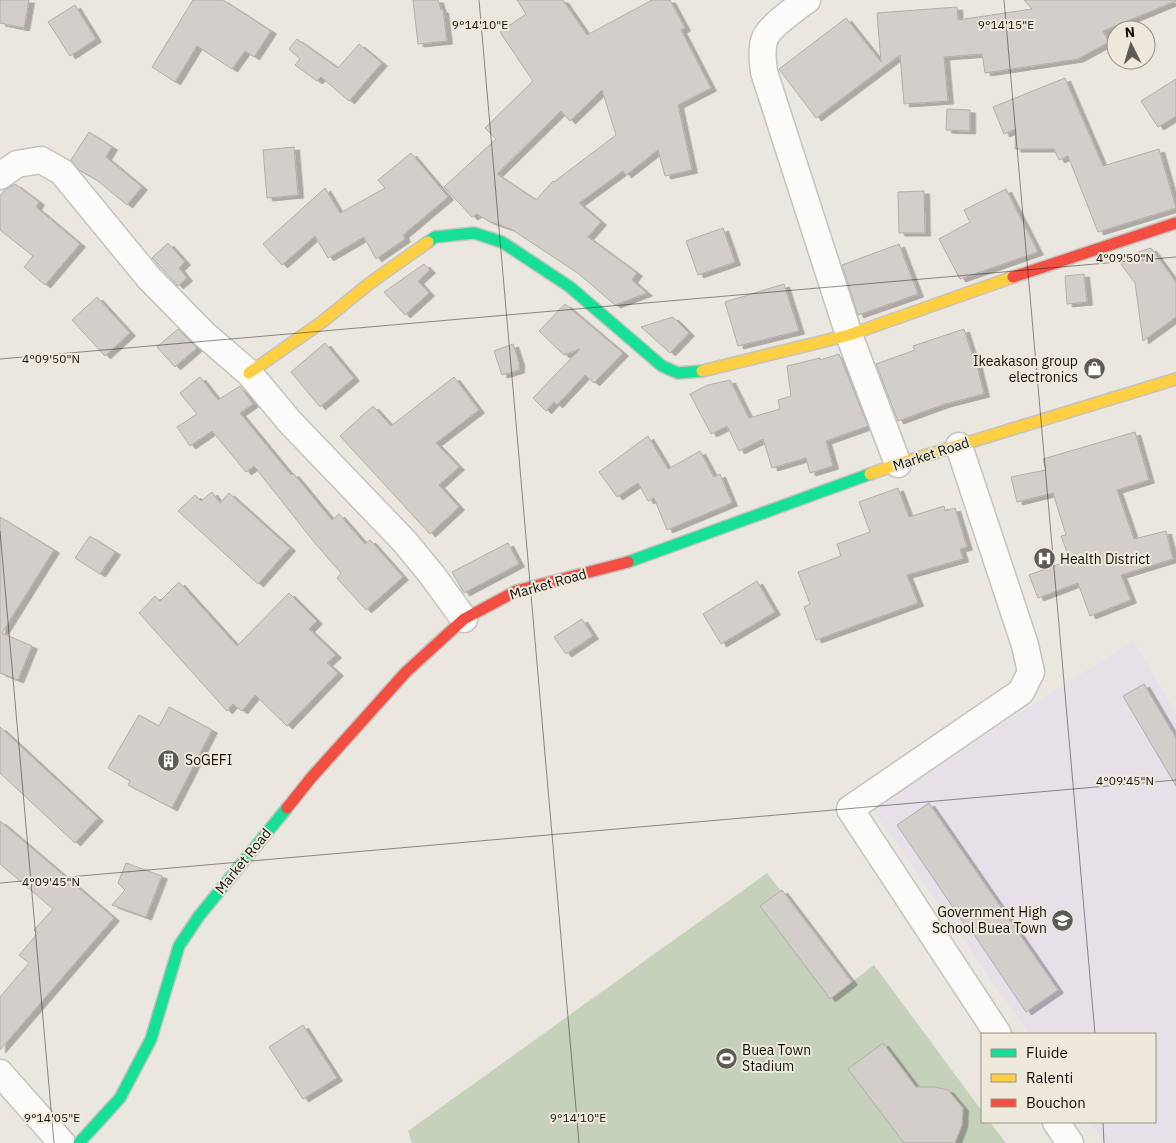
<svg xmlns="http://www.w3.org/2000/svg" width="1176" height="1143" font-family="'IBM Plex Sans',sans-serif">
<style>
.education{fill:#e6e0e9}
.green{fill:#c6d1bc}
.building{fill:#d2ceca;stroke:#b2aeaa;fill-rule:evenodd;filter:url(#shadow)}
.lines{fill:none;stroke-linecap:round;stroke-linejoin:round}
.street-casing{stroke:#c5c3bd;stroke-width:29}
.fast-casing{stroke:#c5c3bd;stroke-width:14}
.slow-casing{stroke:#c5c3bd;stroke-width:14}
.jam-casing{stroke:#c5c3bd;stroke-width:14}
.street{stroke:#fcfbfa;stroke-width:26}
.fast{stroke:#16e098;stroke-width:11}
.slow{stroke:#ffcf43;stroke-width:11}
.jam{stroke:#f24e42;stroke-width:11}
.ticks{fill:none;stroke:#12100b;stroke-width:1;stroke-opacity:0.45}
.labels{text-anchor:middle;dominant-baseline:central;stroke-width:4;stroke-linejoin:round;paint-order:stroke}
.poi-label{font-size:14px;fill:#12100b;stroke:#efe9db;text-anchor:start}
.street-label{font-size:14px;fill:#12100b;stroke:#efe9db}
.ticks-label{font-size:12px;text-anchor:middle;fill:#12100b;stroke:#efe9db;stroke-width:4;stroke-linejoin:round;paint-order:stroke}
</style>
<defs>
<filter id="shadow"><feDropShadow dx="5.5" dy="3" stdDeviation="0" flood-color="#0004"/></filter>
</defs>
<rect width="100%" height="100%" fill="#eae7e0"/>
<!-- education -->
<path class="education" d="M1133,641L1176,713V1143H1105L1090,1122H1155V1034H1029L871,807Z"/>
<!-- green -->
<path class="green" d="M767,873L852,982L874,965L982,1111V1122H990L1006,1143H412L408,1131Z"/>
<!-- building -->
<path class="building" d="M0,0H29L24,28L0,23Z
M193,0H223L271,31L254,57L245,51L232,69L197,46L175,82L152,67Z
M413,0H438L441,10H443L447,41L418,44Z
M517,0H563L587,35L652,0H670L685,28L681,30L711,88L678,105L692,170L665,176L658,150L626,175L623,171L579,203L601,222L588,237L637,273L632,280L647,293L615,305L579,274L511,229L488,221L477,214L472,217L444,187L496,139L485,128L533,81L500,32L526,14ZM602,90L616,135L554,182L553,181L536,200L497,174L561,111L570,121Z
M1024,0H1176V1L1103,31L1109,42L1078,59L985,73L982,54L944,57L948,101L904,104L900,55L816,118L779,69L846,18L881,62L877,13L957,7L958,20L1032,9Z
M75,5L96,39L70,56L48,22Z
M297,39L338,68L359,44L382,63L349,101L321,77L317,81L295,65L300,59L289,49Z
M1065,78L1103,166L1159,149L1176,208L1098,232L1068,156L1059,160L1054,149H1015L1016,129L1004,134L993,107Z
M1176,79V116L1158,127L1141,101Z
M947,109L970,110V131L946,130Z
M89,132L112,147L106,157L142,187L127,205L98,181L79,170L71,160Z
M294,147L298,195L267,198L263,150Z
M411,153L448,197L403,235L405,239L376,259L364,237L328,258L315,236L282,265L263,244L325,188L340,213L385,188L378,180Z
M15,184L39,202L36,207L80,244L45,285L24,267L33,256L0,230V196L5,190Z
M1006,189L1038,252L960,279L939,239L970,222L964,210Z
M924,191L925,233H899L898,192Z
M723,228L735,262L698,275L686,241Z
M168,243L185,262L179,268L187,278L178,286L152,258Z
M899,244L918,294L858,315L842,265Z
M1151,248L1176,282V317L1143,341L1135,283L1117,259Z
M424,264L430,270L418,281L429,293L405,315L384,292Z
M1084,274L1087,302L1067,304L1065,276Z
M784,284L799,331L738,346L725,302Z
M97,297L130,333L105,356L72,320Z
M565,304L623,353L594,383L585,375L557,405L554,402L546,411L533,398L580,349L564,355L539,331Z
M673,317L689,333L670,353L641,327Z
M178,329L197,348L175,367L157,347Z
M964,329L974,361H976L984,394L945,404L898,421L876,364L915,350L913,346Z
M325,343L354,378L320,407L291,372Z
M513,344L519,362V370L502,375L494,351Z
M839,354L868,426L826,441L833,466L810,473L806,458L772,468L763,439L739,451L727,426L711,434L690,394L708,385L730,380L749,418L780,409L778,400L791,396L787,366L820,358V360Z
M200,377L218,400L240,386L253,404L240,413L291,475L293,473L332,520L339,514L365,544L370,540L403,577L366,610L337,578L341,573L314,542L254,466L246,472L212,431L190,446L177,427L197,414L180,393Z
M454,377L479,410L436,443L459,467L439,485L459,507L430,534L340,436L373,406L391,426Z
M1135,432L1149,480L1117,490L1134,539L1166,531L1173,559L1121,575L1131,600L1090,616L1078,583L1038,598L1029,575L1070,560L1061,536L1066,535L1053,493L1017,502L1011,477L1046,470L1043,459Z
M648,436L668,469L700,451L714,477L720,474L732,503L667,530L654,498L648,501L638,483L617,497L599,472Z
M898,488L909,517L944,506L945,511L955,508L967,547L960,549L963,559L907,575L918,603L816,640L804,607L810,604L798,572L841,556L837,544L870,532L859,502Z
M212,492L220,503L229,493L290,548L258,584L178,511L195,495L201,501Z
M0,517L54,550L2,633L32,646L18,680L0,673Z
M90,536L115,552L100,574L75,558Z
M508,543L519,564L464,593L452,572Z
M757,581L775,612L721,644L703,614Z
M179,582L237,646L289,593L317,621L309,629L336,655L327,663L338,673L287,726L255,695L242,711L233,704L227,711L139,613L155,596L160,601Z
M582,619L593,636L566,654L554,637Z
M1144,684L1176,738V786L1123,696Z
M169,707L212,730L172,808L128,785L130,781L108,768L139,715L159,726Z
M0,727L98,818L75,843L0,773Z
M929,803L1058,990L1026,1012L967,924L965,925L897,825Z
M0,821L114,918L0,1050V997L29,963L19,955L38,933L34,930L53,909L0,864Z
M126,863L162,876L146,917L112,905L125,890L118,883Z
M782,890L852,982L830,999L760,906Z
M303,1025L337,1078L303,1099L269,1047Z
M883,1043L916,1087H935L948,1090L963,1108L962,1125L955,1143H904L848,1069Z"/>
<g class="lines">
<defs>
<path id="street" d="M807,0C796,8 767,28 764,41C761,51 763,62 764,72L849,335L898,464
M0,176L17,164L41,160L62,172L149,278L204,334L249,373L290,422L405,542L432,575L464,619
M959,446L1025,645L1031,672L1021,692L850,809L998,1034
M0,1073L62,1143
M1056,1122L1070,1143"/>
<path id="fast" d="M428,242L435,237L474,233L502,242L570,287L662,366L678,373L702,371
M628,562L870,474
M79,1143L120,1098L151,1039L179,946L199,916L287,808"/>
<path id="slow" d="M702,371L849,335L1013,277
M249,373L322,322L370,283L428,242
M870,474L898,464L1176,379"/>
<path id="jam" d="M1013,277L1176,223
M287,808L311,778L406,672L464,619L516,591L628,562"/>
</defs>
<!-- street casing -->
<use href="#street" class="street-casing"/>
<!-- fast casing -->
<use href="#fast" class="fast-casing"/>
<!-- slow casing -->
<use href="#slow" class="slow-casing"/>
<!-- jam casing -->
<use href="#jam" class="jam-casing"/>
<!-- street -->
<use href="#street" class="street"/>
<!-- fast -->
<use href="#fast" class="fast"/>
<!-- slow -->
<use href="#slow" class="slow"/>
<!-- jam -->
<use href="#jam" class="jam"/>
</g>
<!-- ticks -->
<path class="ticks" d="M479,0L579,1143M1004,0L1095,1034M0,359L1176,257M0,531L54,1143M0,883L1176,780M1103,1122L1104,1143"/>
<!-- icons -->
<defs>
<symbol id="shop-disc" viewBox="-11 -11 22 22"><circle r="9.5" fill="#5e5b56" stroke="#efe9db"/><path d="M-5-2.5h2.3a2.7 3.5 0 0 1 5.4 0H5L5.5 6h-11ZM-1.5-2.5h3a1.5 2.3 0 0 0-3 0Z" fill="#fff"/></symbol>
<symbol id="hospital-disc" viewBox="-11 -11 22 22"><circle r="9.5" fill="#5e5b56" stroke="#efe9db"/><path d="M-5-5h3v3.5h4V-5h3V5h-3V1.5h-4V5h-3Z" fill="#fff"/></symbol>
<symbol id="building-disc" viewBox="-11 -11 22 22"><circle r="9.5" fill="#5e5b56" stroke="#efe9db"/><path d="M-4-6H4V6H1V3H-1V6H-4ZM-2.5-4.3h1.7v1.8h-1.7ZM.8-4.3h1.7v1.8H.8ZM-2.5-1h1.7V.8h-1.7ZM.8-1h1.7V.8H.8Z" fill="#fff"/></symbol>
<symbol id="school-disc" viewBox="-11 -11 22 22"><circle r="9.5" fill="#5e5b56" stroke="#efe9db"/><path d="M0-5L7-2L0 1L-7-2ZM-4 1L0 2.5L4 1V4Q0 6-4 4Z" fill="#fff"/></symbol>
<symbol id="stadium-disc" viewBox="-11 -11 22 22"><circle r="9.5" fill="#5e5b56" stroke="#efe9db"/><path d="M0-5a6.5 5 0 1 0 0 10a6.5 5 0 1 0 0-10ZM-3.5-1.8h7v3.6h-7Z" fill="#fff"/></symbol>
</defs>
<g fill-rule="evenodd">
<use href="#shop-disc" x="1082" y="356" width="25" height="25"/>
<use href="#hospital-disc" x="1032" y="546" width="25" height="25"/>
<use href="#building-disc" x="156" y="748" width="25" height="25"/>
<use href="#school-disc" x="1050" y="908" width="25" height="25"/>
<use href="#stadium-disc" x="714" y="1046" width="25" height="25"/>
</g>
<g class="labels">
<!-- poi labels -->
<g class="poi-label">
<text x="1078" y="361" text-anchor="end">Ikeakason group<tspan x="1078" dy="16">electronics</tspan></text>
<text x="1060" y="559">Health District</text>
<text x="185" y="760">SoGEFI</text>
<text x="1047" y="912" text-anchor="end">Government High<tspan x="1047" dy="16">School Buea Town</tspan></text>
<text x="742" y="1050">Buea Town<tspan x="742" dy="16">Stadium</tspan></text>
</g>
<!-- street labels -->
<g class="street-label">
<text transform="translate(931 454) rotate(-18)">Market Road</text>
<text transform="translate(548 584) rotate(-16)">Market Road</text>
<text transform="translate(243 861) rotate(-51)">Market Road</text>
</g>
</g>
<g class="ticks-label">
<text x="480" y="29">9°14'10"E</text>
<text x="1006" y="29">9°14'15"E</text>
<text x="1125" y="262">4°09'50"N</text>
<text x="51" y="363">4°09'50"N</text>
<text x="1125" y="785">4°09'45"N</text>
<text x="51" y="886">4°09'45"N</text>
<text x="52" y="1122">9°14'05"E</text>
<text x="578" y="1122">9°14'10"E</text>
</g>
<!-- legend -->
<rect x="981" y="1033" width="175" height="90" fill="#efe9db" stroke="#979288"/>
<rect x="991" y="1049" width="25" height="8" fill="#16e098" stroke="#979288"/>
<text x="1026" y="1058" font-size="15" fill="#12100b">Fluide</text>
<rect x="991" y="1074" width="25" height="8" fill="#ffcf43" stroke="#979288"/>
<text x="1026" y="1083" font-size="15" fill="#12100b">Ralenti</text>
<rect x="991" y="1099" width="25" height="8" fill="#f24e42" stroke="#979288"/>
<text x="1026" y="1108" font-size="15" fill="#12100b">Bouchon</text>
<!-- north arrow -->
<g transform="translate(1131 45) rotate(355)"><circle r="24" fill="#efe9db" stroke="#979288"/>
<path d="M0-4L9 19L0 12L-9 19Z" fill="#5e5b56"/>
<text y="-8" font-size="14" font-weight="bold" text-anchor="middle" fill="#12100b">N</text>
</g>
</svg>
